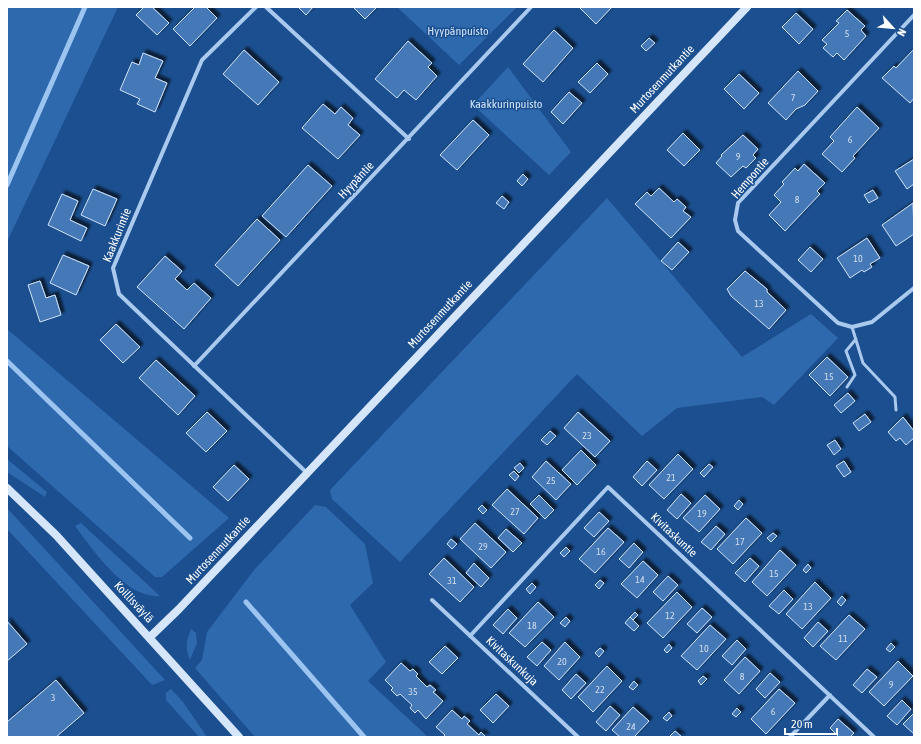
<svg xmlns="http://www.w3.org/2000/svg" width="921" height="744" font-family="'Asap Condensed',sans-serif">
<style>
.green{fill:#2e69ad}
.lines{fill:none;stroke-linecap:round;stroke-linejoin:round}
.stream{stroke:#9cc4f0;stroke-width:5}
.building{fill:#4478b7;stroke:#cfe3fa;filter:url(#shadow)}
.lane{stroke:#a9c9ee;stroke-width:3}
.street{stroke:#a9c9ee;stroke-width:4}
.secondary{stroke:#d6e6fa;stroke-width:8}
.labels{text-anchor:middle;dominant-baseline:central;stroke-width:3;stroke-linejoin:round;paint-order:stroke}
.number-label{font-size:10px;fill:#d0dded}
.park-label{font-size:12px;fill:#cfe3fa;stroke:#1b4f8f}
.street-label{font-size:12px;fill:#fff;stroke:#1b4f8f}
</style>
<defs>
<filter id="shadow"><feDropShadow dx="3.5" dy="-3.5" stdDeviation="1" flood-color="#0009"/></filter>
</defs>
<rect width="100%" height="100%" fill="#1b4f8f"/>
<!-- green -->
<path class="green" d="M7,7H118L7,242Z
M397,7H517L459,65Z
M508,67L571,152L549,175L473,105Z
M607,198L742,357L811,314L838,338L774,405L762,397L677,408L642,436L577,374L400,562L332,499L330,490Z
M7,329L229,518L162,577H155L7,446Z
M7,459L47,492L45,497L7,472Z
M315,505L326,507L365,544L373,583L350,605L386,662L368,681L428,737H255L195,668L202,660L207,632L254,570Z
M7,508L165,680L152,685L7,529Z
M81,523L160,596C126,599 93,550 75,526Z
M191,629L196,633L197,643L190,660C185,648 186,641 191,629Z
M171,689L183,702L207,737H199L166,700V693Z"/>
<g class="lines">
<!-- stream -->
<path class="stream" d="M7,185L85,7
M7,361L190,538
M246,602L364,737"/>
</g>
<!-- building -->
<path class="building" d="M144,7H152L169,23L157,35L136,15Z
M195,7H206L217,18L190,46L173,29Z
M298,7H313L306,15Z
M353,7H377L365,19Z
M579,7H612L596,24Z
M847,10L865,26L861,30L866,36L844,60L837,53L833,57L823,48L827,44L822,40L839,23L836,21Z
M796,13L813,29L799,44L782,27Z
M554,30L573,48L543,82L523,64Z
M649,38L655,43L646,51L641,46Z
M408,41L432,63L428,67L437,76L416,100L404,90L397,98L375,79Z
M914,49V98L910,103L882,78L894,66L896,68Z
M244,50L279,82L258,105L223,74Z
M143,53L163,61L155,78L167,83L155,112L137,104L140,99L120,90L132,62L139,65Z
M597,63L608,74L590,93L578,82Z
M798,71L818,91L805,105L796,109L786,120L768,103Z
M739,74L759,93L744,109L724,89Z
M569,92L582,103L563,124L551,112Z
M323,104L335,114L341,107L353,118L348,125L360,135L338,159L302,128Z
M857,107L879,128L853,156L855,158L842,172L822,154L834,141L830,137Z
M473,120L489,135L457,170L440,155Z
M683,133L700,150L684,166L667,150Z
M743,135L758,149L753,155L756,158L746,168L743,166L731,177L716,163L722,156L721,155Z
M914,159V184L907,189L895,171Z
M804,164L825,183L817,191L820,194L785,231L769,215L781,202L774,195L784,184L782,182L795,168L798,171Z
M308,165L332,186L286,237L262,216Z
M523,174L528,179L522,186L517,181Z
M659,188L674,202L677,199L686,207L683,211L691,217L671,238L635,204L647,192L651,196Z
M93,189L117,199L105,226L81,215Z
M873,190L878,198L869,203L864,195Z
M62,194L78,201L70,220L87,228L81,241L48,225Z
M502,196L509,202L504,209L496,203Z
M913,203L914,234L896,246L882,225Z
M257,219L280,240L238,286L215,265Z
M867,238L880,258L870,264L872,267L864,272L862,270L850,278L837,258Z
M678,242L689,252L672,270L661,261Z
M810,247L823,259L811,272L798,260Z
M63,255L89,266L76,295L50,283Z
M165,256L182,271L175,279L187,290L194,283L211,298L184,329L137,287Z
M745,271L767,289V292L786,310L769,329L731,296L727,289Z
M40,281L46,298L55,295L61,315L40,322L28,285Z
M116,324L140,347L123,363L100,340Z
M827,357L848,377L830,396L809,375Z
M156,360L195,396L178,415L139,378Z
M848,393L855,401L841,413L834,405Z
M207,412L227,431L206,452L186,433Z
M578,412L610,441L595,457L564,428Z
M865,414L871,422L859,431L853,423Z
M903,417L914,431V438L906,445L900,438L896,441L888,432Z
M550,431L556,436L547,445L541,440Z
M835,440L841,449L834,455L827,445Z
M581,450L596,465L577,485L562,470Z
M678,454L693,469L664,499L649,485Z
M546,461L571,484L556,500L532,477Z
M647,461L657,470L642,486L633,477Z
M844,461L851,472L844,477L836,466Z
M520,463L524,468L519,473L514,468Z
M709,464L713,467L704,477L700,473Z
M234,465L249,479L228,501L213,487Z
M514,471L519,476L515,481L509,475Z
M507,489L538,518L524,534L492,505Z
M681,494L691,503L677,519L667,510Z
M539,495L554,510L545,519L530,504Z
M705,495L720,509L699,532L683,518Z
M739,500L743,504L738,510L734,506Z
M482,505L487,510L483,514L478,509Z
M599,512L609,521L594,537L584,528Z
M746,518L762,533L733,564L717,549Z
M475,523L506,552L491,568L460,539Z
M716,526L725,534L711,550L701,542Z
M608,528L624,542L595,573L579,559Z
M506,529L522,543L513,552L498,538Z
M773,533L777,536L771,542L767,538Z
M451,539L457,544L452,549L447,544Z
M634,543L643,552L629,568L619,559Z
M566,547L570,551L564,557L560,553Z
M780,550L796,565L767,596L752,582Z
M444,558L474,587L460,602L429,574Z
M750,558L759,566L745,582L735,573Z
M643,561L658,575L637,598L621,584Z
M474,563L489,578L481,587L466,573Z
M808,564L811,568L806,573L803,570Z
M668,576L678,585L663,601L653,592Z
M600,580L604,583L599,589L595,585Z
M815,582L831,598L802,629L786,614Z
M532,583L536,587L530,594L526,589Z
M784,590L793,599L779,614L769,606Z
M677,592L692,607L663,638L647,623Z
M842,596L846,600L841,606L837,602Z
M538,602L554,617L525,647L509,633Z
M702,608L712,617L697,633L687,624Z
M508,609L517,618L503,634L493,625Z
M635,612L638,615L633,620L630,617Z
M849,615L865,629L836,660L820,646Z
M566,617L570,621L565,627L560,623Z
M630,617L639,626L634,631L625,623Z
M7,621L27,644L7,661Z
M818,622L828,631L813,647L804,638Z
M710,625L726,639L697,670L681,656Z
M737,640L746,649L732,665L722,656Z
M542,642L551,650L537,666L527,657Z
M565,642L580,657L559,680L544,666Z
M891,643L895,647L890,652L886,649Z
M669,644L672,648L667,653L664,650Z
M445,646L458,658L442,674L429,662Z
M600,648L604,651L599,657L595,653Z
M745,657L760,671L739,694L724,680Z
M898,661L913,676L884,706L869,692Z
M401,663L410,671L413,669L418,674L416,676L427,687L430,685L436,690L433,692L443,701L426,719L418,710L415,713L410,708L412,705L400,694L397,696L391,690L393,688L385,680Z
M607,666L622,681L593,712L578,697Z
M867,669L877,677L862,693L853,685Z
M770,673L780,682L765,698L756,689Z
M576,674L586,683L571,699L562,690Z
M703,676L707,679L701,685L698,681Z
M56,680L84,713L56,737H7V722Z
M634,681L638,685L633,690L629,687Z
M779,689L795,703L766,734L751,719Z
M496,694L509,706L493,723L480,710Z
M902,700L911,709L897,725L887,716Z
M610,706L620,715L606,731L596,722Z
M633,707L649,721L634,737H620L612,730Z
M737,708L741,712L736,717L732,714Z
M452,710L462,719L464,716L470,721L467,724L479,735L481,732L486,737H443L445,735L436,727Z
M669,712L672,716L667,721L663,718Z
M914,713V734L903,724Z
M838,719L854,733L850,737H839L830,728Z
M675,731L682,737H669Z"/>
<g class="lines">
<!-- lane -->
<path class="lane" d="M852,327L863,363L895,397L896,410
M847,387L855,375L846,351L856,339"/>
<!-- street -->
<path class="street" d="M256,7L202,60L113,268L119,294L307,473
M266,7L409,139
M914,15L738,203L735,220L738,231L838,323L852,327L872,322L914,288
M194,366L531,7
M432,600L578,737
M470,636L608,487L874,737
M790,737L830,695"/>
<!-- secondary -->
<path class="secondary" d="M7,488L56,535L239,737
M150,637L179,609L747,7"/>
</g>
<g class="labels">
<!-- number labels -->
<g class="number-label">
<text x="847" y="33">5</text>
<text x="793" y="97">7</text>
<text x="850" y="139">6</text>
<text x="738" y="156">9</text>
<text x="797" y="199">8</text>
<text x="858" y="258">10</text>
<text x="759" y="303">13</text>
<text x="829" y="376">15</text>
<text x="587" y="435">23</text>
<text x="671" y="477">21</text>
<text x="551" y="480">25</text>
<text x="515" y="511">27</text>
<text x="702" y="513">19</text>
<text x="740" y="541">17</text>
<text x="483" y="546">29</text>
<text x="601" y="551">16</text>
<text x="774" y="573">15</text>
<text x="640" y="579">14</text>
<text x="452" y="580">31</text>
<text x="808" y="606">13</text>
<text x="670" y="615">12</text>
<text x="532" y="625">18</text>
<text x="843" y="638">11</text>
<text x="704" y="648">10</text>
<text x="562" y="661">20</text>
<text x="742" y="676">8</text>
<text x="891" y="684">9</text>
<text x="600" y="689">22</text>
<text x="413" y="691">35</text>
<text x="53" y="697">3</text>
<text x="773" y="711">6</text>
<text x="631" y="726">24</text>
</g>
<!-- park labels -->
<g class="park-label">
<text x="458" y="31">Hyypänpuisto</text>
<text x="506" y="104">Kaakkurinpuisto</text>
</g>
<!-- street labels -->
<g class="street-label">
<text transform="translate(662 79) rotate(-47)">Murtosenmutkantie</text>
<text transform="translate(750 178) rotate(-49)">Hempontie</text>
<text transform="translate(356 180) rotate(-47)">Hyypäntie</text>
<text transform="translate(117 235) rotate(-68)">Kaakkurintie</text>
<text transform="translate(440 314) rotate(-47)">Murtosenmutkantie</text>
<text transform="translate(674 535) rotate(43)">Kivitaskuntie</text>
<text transform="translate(218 550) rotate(-47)">Murtosenmutkantie</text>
<text transform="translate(134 602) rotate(47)">Koillisväylä</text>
<text transform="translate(512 661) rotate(43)">Kivitaskunkuja</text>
</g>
</g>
<!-- border -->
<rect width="921" height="744" fill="none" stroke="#ffffff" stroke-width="16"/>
<!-- north arrow -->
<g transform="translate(893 28) rotate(117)" stroke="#1b4f8f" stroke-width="3" paint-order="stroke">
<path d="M0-3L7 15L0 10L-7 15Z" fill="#ffffff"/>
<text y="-6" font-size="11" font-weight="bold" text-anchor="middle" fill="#ffffff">N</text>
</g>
<!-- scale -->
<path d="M785 728v6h52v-6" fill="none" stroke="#ffffff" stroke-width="2"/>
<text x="791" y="728" font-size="12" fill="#ffffff" stroke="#1b4f8f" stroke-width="3" paint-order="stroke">20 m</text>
</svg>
